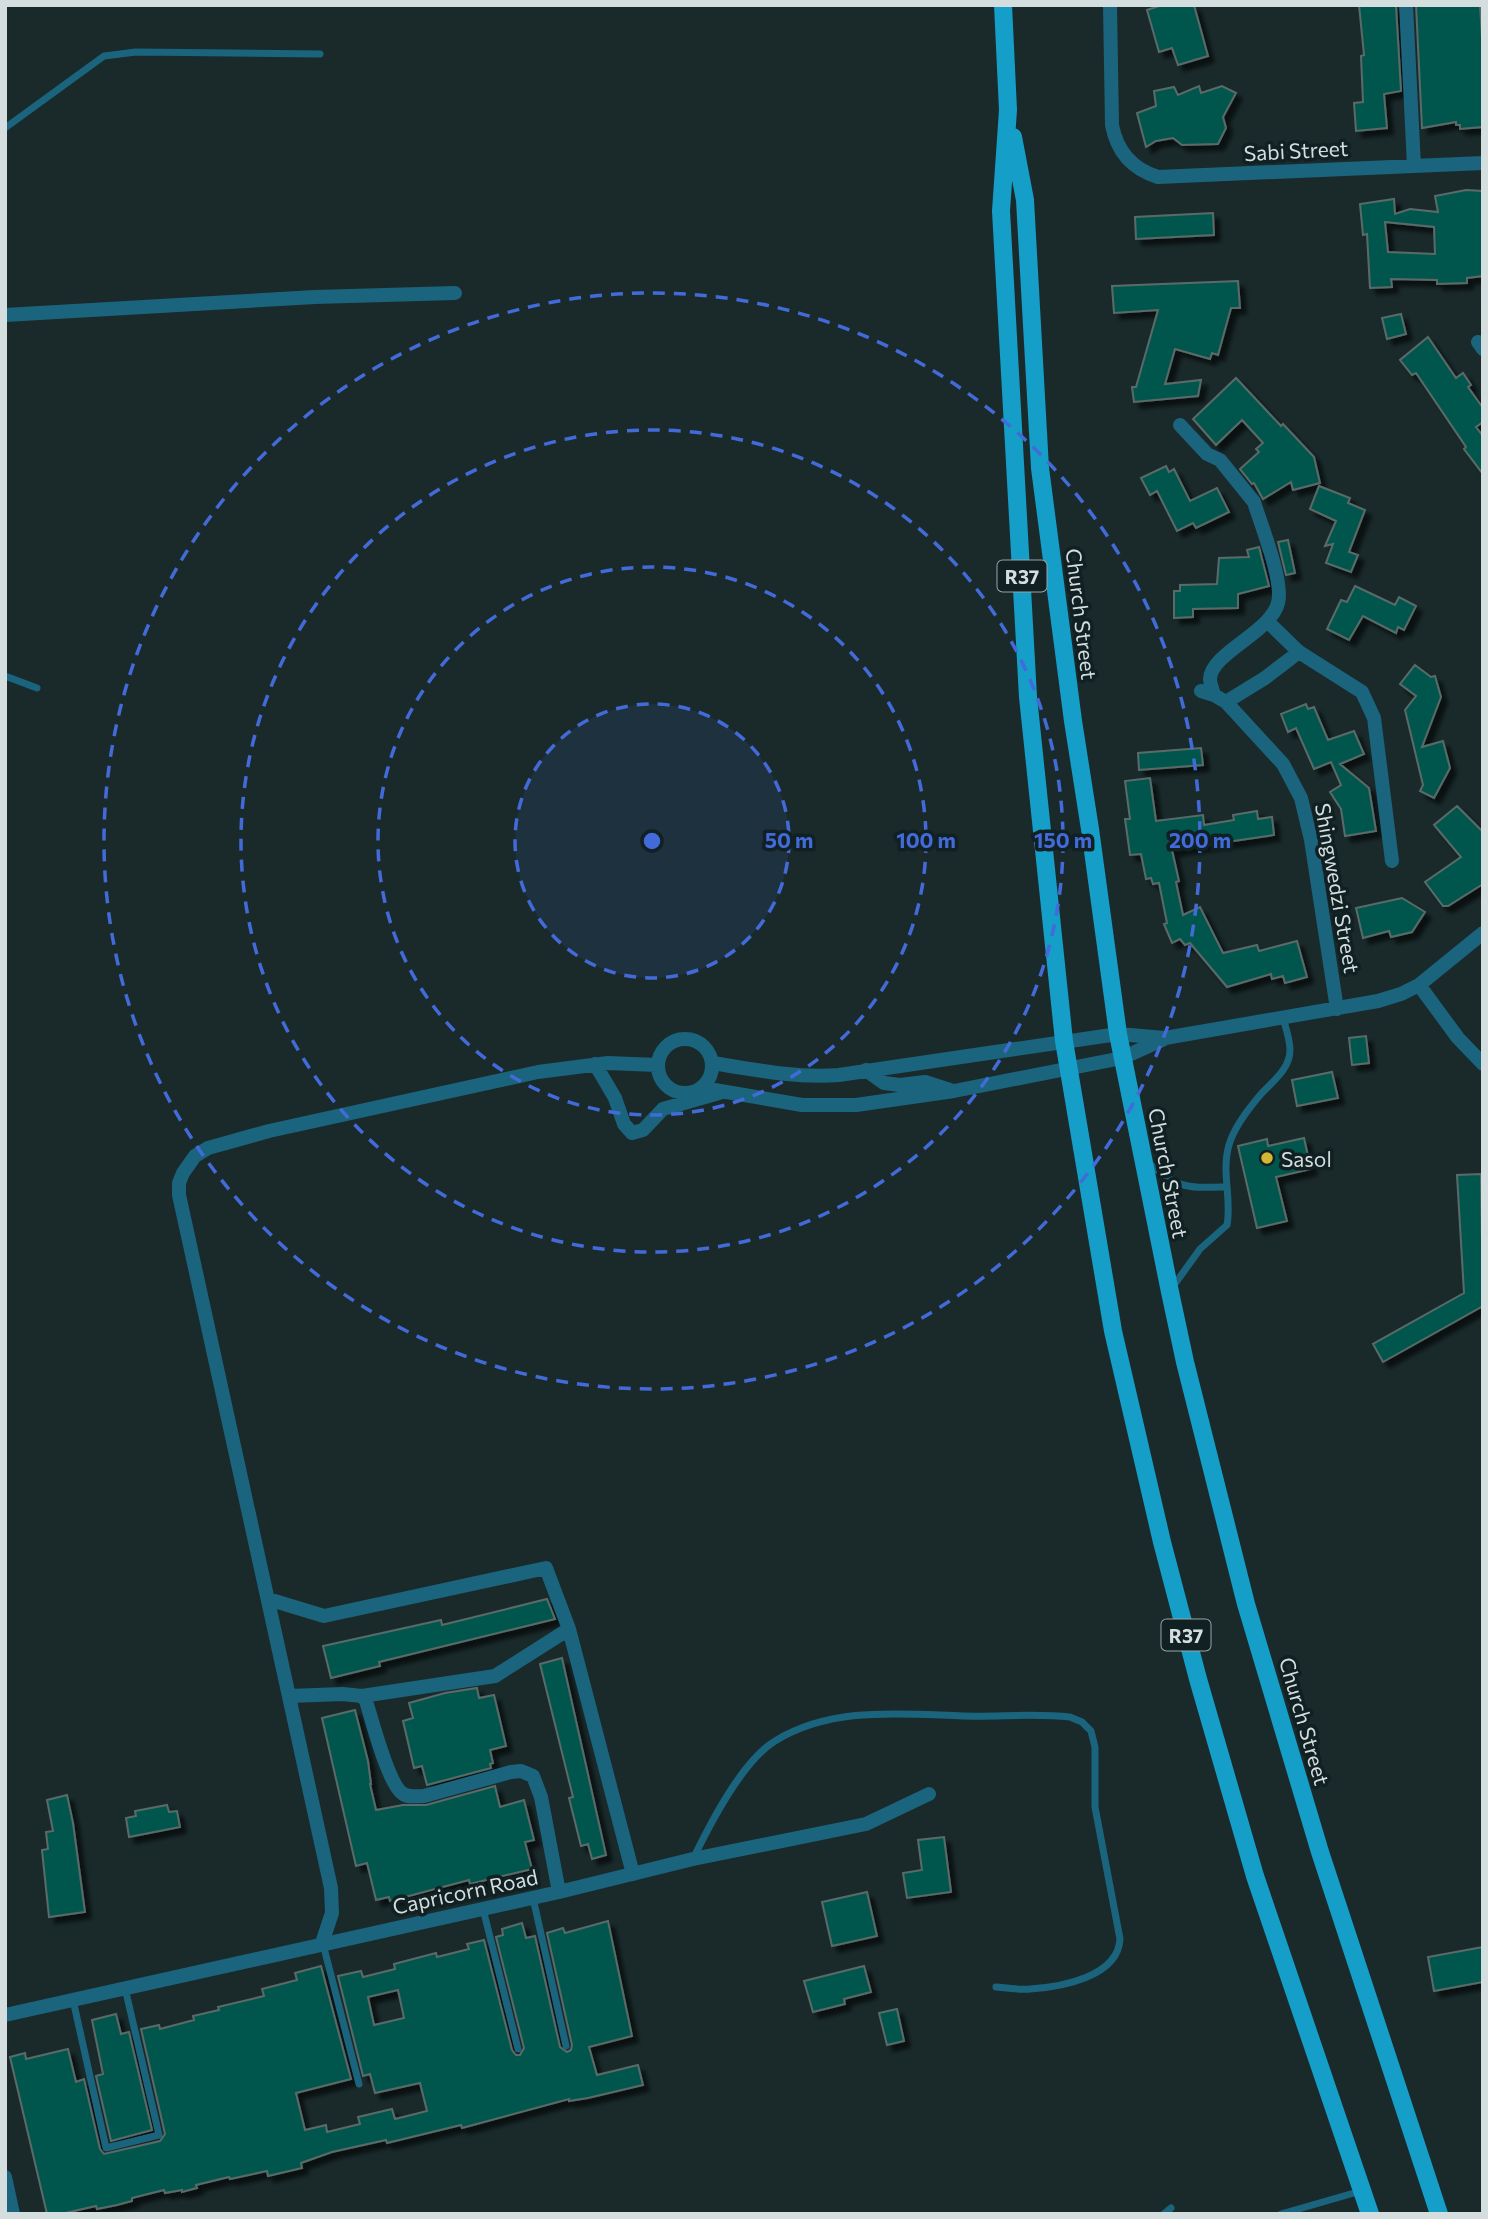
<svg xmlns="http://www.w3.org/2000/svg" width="1488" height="2219" font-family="Commissioner,sans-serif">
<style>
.building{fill:#04564d;stroke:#5a6b68;stroke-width:2;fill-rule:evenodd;filter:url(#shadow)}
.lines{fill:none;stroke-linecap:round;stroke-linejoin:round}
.service{stroke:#1b647e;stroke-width:7}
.minor{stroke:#1b647e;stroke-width:14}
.primary{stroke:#159ec8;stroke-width:18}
.ring{fill:none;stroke:#426bd9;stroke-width:3.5;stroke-dasharray:12 9}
.poi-dot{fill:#d3b635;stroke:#112022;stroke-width:2.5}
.labels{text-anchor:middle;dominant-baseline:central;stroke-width:7;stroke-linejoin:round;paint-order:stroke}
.shield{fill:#112022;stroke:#9aa5a6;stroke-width:2}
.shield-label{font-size:19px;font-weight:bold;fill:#d4dedf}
.street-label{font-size:21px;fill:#d4dedf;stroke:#112022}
.poi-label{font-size:21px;fill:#d4dedf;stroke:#112022;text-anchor:start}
.centre{fill:#426bd9;stroke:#112022;stroke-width:3.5}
.ring-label{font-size:21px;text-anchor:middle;font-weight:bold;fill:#426bd9;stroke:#112022;stroke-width:7;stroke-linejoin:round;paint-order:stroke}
</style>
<defs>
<filter id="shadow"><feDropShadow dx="6" dy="6" stdDeviation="2" flood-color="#0009"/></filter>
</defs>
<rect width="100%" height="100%" fill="#1a2a2b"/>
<!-- building -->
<path class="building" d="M1162,5H1194L1208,56L1178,65L1172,48L1159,52L1147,10Z
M1359,5H1396L1401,91L1384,94L1387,128L1356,131L1354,103L1363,102L1361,56L1364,55Z
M1416,5H1480L1483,52V127L1460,129V125H1456V122L1422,128Z
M1199,86L1201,93L1222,86L1236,93L1223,117L1226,128L1218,144L1182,145L1173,138L1156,141L1146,147L1137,113L1156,106L1154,91L1174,87L1178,95Z
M1466,190L1483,191V276L1467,278V283L1437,284V280L1391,279L1392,287L1370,288L1367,234L1363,235L1360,204L1394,199L1395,214L1410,209L1438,212L1435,196ZM1385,222L1434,227L1435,254L1388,252Z
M1213,213L1214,235L1136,239L1135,217Z
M1238,281L1240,308H1231L1218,355L1212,353L1210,359L1175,349L1165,384L1201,380L1198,396L1134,402L1132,387H1136L1158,310L1114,313L1112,286Z
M1401,314L1406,334L1387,339L1382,318Z
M1428,337L1456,378L1463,373L1471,385L1468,387L1483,408V422L1476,427L1483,436V474L1464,449L1466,447L1416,373L1412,375L1400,360Z
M1236,378L1281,426L1283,424L1314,457L1320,483L1293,490L1291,482L1263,499L1254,483L1252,484L1240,469L1259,452L1256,449L1263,443L1242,420L1216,445L1193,419Z
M1166,466L1169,472L1174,469L1190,501L1217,488L1229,512L1196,528L1193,523L1177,531L1157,491L1150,495L1141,478Z
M1319,486L1350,498L1348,503L1365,510L1349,552L1358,555L1351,572L1326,563L1333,544L1325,546L1336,521L1310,509Z
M1288,540L1295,573L1286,575L1278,542Z
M1259,547L1269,586L1238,594V608L1193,609V617L1174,618V591H1180V585L1217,584L1219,558L1249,557L1247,550Z
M1355,586L1395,605L1399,597L1416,606L1404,630L1398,627L1396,633L1363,616L1349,640L1327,629L1341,600L1347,602Z
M1415,665L1431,677L1435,676L1441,697L1422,747L1443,741L1450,768L1434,798L1420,791L1423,785L1405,710L1416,696L1400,684Z
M1306,704L1308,709L1314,707L1328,740L1354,731L1364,754L1340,764L1369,788L1376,831L1345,836L1341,809L1330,792L1341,785L1331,762L1314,769L1296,728L1288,732L1281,714Z
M1201,748L1203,765L1139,770L1138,753Z
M1150,778L1156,821L1203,815L1204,825L1234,820L1233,815L1257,811L1258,819L1272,817L1274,835L1172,850L1179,881L1176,882L1183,915L1200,907L1223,953L1257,945L1259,951L1297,941L1307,977L1285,983L1283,976L1272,979L1271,974L1227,987L1190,943L1185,945L1180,939L1172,943L1164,924L1167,923L1159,883L1153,884L1151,878L1146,879L1141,854L1130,855L1125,819H1130L1125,781Z
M1457,806L1483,832V884L1448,906H1443L1425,882L1461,857L1434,825Z
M1402,898L1425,912L1412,932L1391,937L1389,931L1363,938L1356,908Z
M1366,1036L1369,1063L1352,1065L1349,1038Z
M1332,1072L1338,1098L1297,1106L1292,1080Z
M1304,1138L1311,1169L1276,1177L1287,1221L1257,1228L1238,1146L1267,1139L1268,1146Z
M1481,1174L1483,1306L1383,1362L1373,1344L1464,1293L1457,1175Z
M547,1599L555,1619L379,1662L380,1666L331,1678L323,1646L441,1620L442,1625Z
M562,1658L606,1855L592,1859L588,1844L581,1846L569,1798L573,1797L540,1664Z
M477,1688L479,1698L494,1695L506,1746L490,1750L493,1763L490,1764L491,1768L427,1785L422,1766L414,1768L403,1721L413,1718L409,1703L445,1693Z
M355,1710L368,1761L371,1784H370L376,1810L403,1805H426L495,1786L500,1807L524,1800L534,1840L525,1842L532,1869L470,1884L469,1880L390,1901L389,1897L376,1900L367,1863L356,1866L322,1718Z
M67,1795L73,1823L85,1912L49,1917L42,1850L48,1849L46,1832L53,1831L47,1800Z
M167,1805L169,1812L177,1811L180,1827L129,1837L126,1818L136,1816L135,1811Z
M944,1837L951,1892L907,1898L903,1873L922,1870L918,1840Z
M867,1892L877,1936L832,1946L822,1902Z
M608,1921L632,2036L589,2047L597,2075L638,2065L643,2085L588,2098L569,2101V2099L462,2128L461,2125L387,2143L386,2140L332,2152L301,2163L302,2168L268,2176L267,2171L230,2179L229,2177L196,2185L197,2188L182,2192V2190L165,2193L164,2190L132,2198V2201L117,2205L97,2209L96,2206L61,2214H47L10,2057L25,2053L26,2059L68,2049L76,2082L84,2079L100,2149L104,2154L160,2141L165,2134L141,2029L159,2025L160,2029L194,2020L193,2016L219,2010L218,2007L264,1996L262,1989L297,1980L295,1973L321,1966L351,2079L296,2093L305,2130L326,2125L327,2132L360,2124L358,2117L392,2109L395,2119L427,2111L420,2083L375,2093L370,2074L363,2076L338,1976L361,1971L363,1977L395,1969L394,1964L436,1953L437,1957L469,1949L467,1944L484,1940L512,2050L516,2055H520L524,2048L496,1937L503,1935L502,1929L522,1923L526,1938L535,1936L560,2047L567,2052L571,2050L572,2045L547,1933L563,1928L565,1933ZM398,1990L404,2018L374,2025L368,1997Z
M1483,1947V1982L1434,1991L1428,1957Z
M864,1966L871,1992L844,1999L845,2004L813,2012L804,1981Z
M897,2009L904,2041L887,2045L879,2013Z
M116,2014L121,2034L129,2032L152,2130L111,2141L96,2076L103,2074L92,2020Z"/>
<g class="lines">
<!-- service -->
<path class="service" d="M5,128L104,56L136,52L320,54
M5,676L37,688
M1147,1162C1181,1189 1183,1188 1226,1187
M1172,1288L1200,1249L1227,1225C1232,1199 1221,1172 1229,1145C1234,1127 1249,1108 1261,1094C1272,1082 1290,1069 1290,1050C1290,1040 1286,1028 1283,1018
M693,1859C710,1824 742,1761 775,1741C832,1706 900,1714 963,1716C999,1717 1035,1713 1070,1717L1082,1722L1091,1731L1095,1747V1807L1120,1939C1118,1977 1061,1987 1030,1989C1019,1990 1007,1988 996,1987
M533,1898L566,2046
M483,1909L518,2049
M323,1944L359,2084
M73,2000L106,2148L159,2135L125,1988
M1164,2214L1171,2208
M1281,2214L1361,2191"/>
<!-- minor -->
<path class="minor" d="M1110,5L1112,125C1117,152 1132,169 1158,177L1483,163
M1406,5L1414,166
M5,315L315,297L455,293
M1478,342L1483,349
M1180,425L1207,454L1220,460L1254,502C1261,525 1284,582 1278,603C1271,632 1211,653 1210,679C1210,684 1213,690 1214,695
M1268,622L1299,652L1362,692L1374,718L1392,861
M1201,691L1214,695L1226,702L1283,764L1301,798L1311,840L1337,1009
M1226,702L1265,678L1299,652
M1419,985L1458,1038L1483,1064
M658 1066a27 27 0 1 1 54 0a27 27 0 1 1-54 0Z
M713,1063C755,1070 796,1078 839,1075L1118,1034L1165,1038L1378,1001L1401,994L1419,985L1483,933
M595,1064L615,1098L624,1124L632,1133L643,1130L663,1109L719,1093
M866,1070L884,1083L900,1085L925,1082L953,1091
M703,1088L802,1105H856L954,1091L1122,1058L1164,1039
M268,1599L324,1616L546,1568L569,1629L633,1874
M289,1696L343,1694L362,1696L366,1701C372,1720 388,1783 402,1793C408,1798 416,1796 424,1796L511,1772L521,1771L533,1776L541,1797L559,1892
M362,1696L495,1676L569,1629
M322,1943L332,1913L331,1888L179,1195V1183L183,1173L195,1156L208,1148L269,1131L538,1072L608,1063L657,1065
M5,2015L559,1892L693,1859L866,1824L929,1794
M5,2177L13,2214"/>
<!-- primary -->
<path class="primary" d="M1003,5L1008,110L1001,211L1028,697L1064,1041L1113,1331L1162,1542L1198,1679L1255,1876L1370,2214
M1013,137L1025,200L1040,468L1073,721L1090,829L1118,1034L1170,1292L1185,1362L1246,1604L1320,1852L1439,2214"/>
</g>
<!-- distance rings -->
<circle cx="652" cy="841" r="137" fill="#426bd9" fill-opacity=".12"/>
<g class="ring">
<circle cx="652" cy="841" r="137"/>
<circle cx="652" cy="841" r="274"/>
<circle cx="652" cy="841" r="411"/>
<circle cx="652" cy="841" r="548"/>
</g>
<!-- markers -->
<circle class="poi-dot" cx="1267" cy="1158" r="7"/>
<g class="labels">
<!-- shield labels -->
<g class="shield">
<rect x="997.5" y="560.5" width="49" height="31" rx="5"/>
<rect x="1161.5" y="1619.5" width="49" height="31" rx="5"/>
</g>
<g class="shield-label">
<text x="1022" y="576">R37</text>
<text x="1186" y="1635">R37</text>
</g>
<!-- street labels -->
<g class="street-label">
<text transform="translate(1296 150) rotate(-3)">Sabi Street</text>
<text transform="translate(1082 614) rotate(83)">Church Street</text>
<text transform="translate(1338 888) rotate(80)">Shingwedzi Street</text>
<text transform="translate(1169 1173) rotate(79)">Church Street</text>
<text transform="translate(1305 1721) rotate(74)">Church Street</text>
<text transform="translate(465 1891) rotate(-12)">Capricorn Road</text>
</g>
<!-- poi labels -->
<g class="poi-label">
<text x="1281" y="1158">Sasol</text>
</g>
</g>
<circle cx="652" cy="841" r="10" class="centre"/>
<g class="ring-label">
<text x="789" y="848">50 m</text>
<text x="926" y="848">100 m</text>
<text x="1063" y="848">150 m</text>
<text x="1200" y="848">200 m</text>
</g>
<!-- border -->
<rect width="1488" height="2219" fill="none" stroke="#d4dedf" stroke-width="14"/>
</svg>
